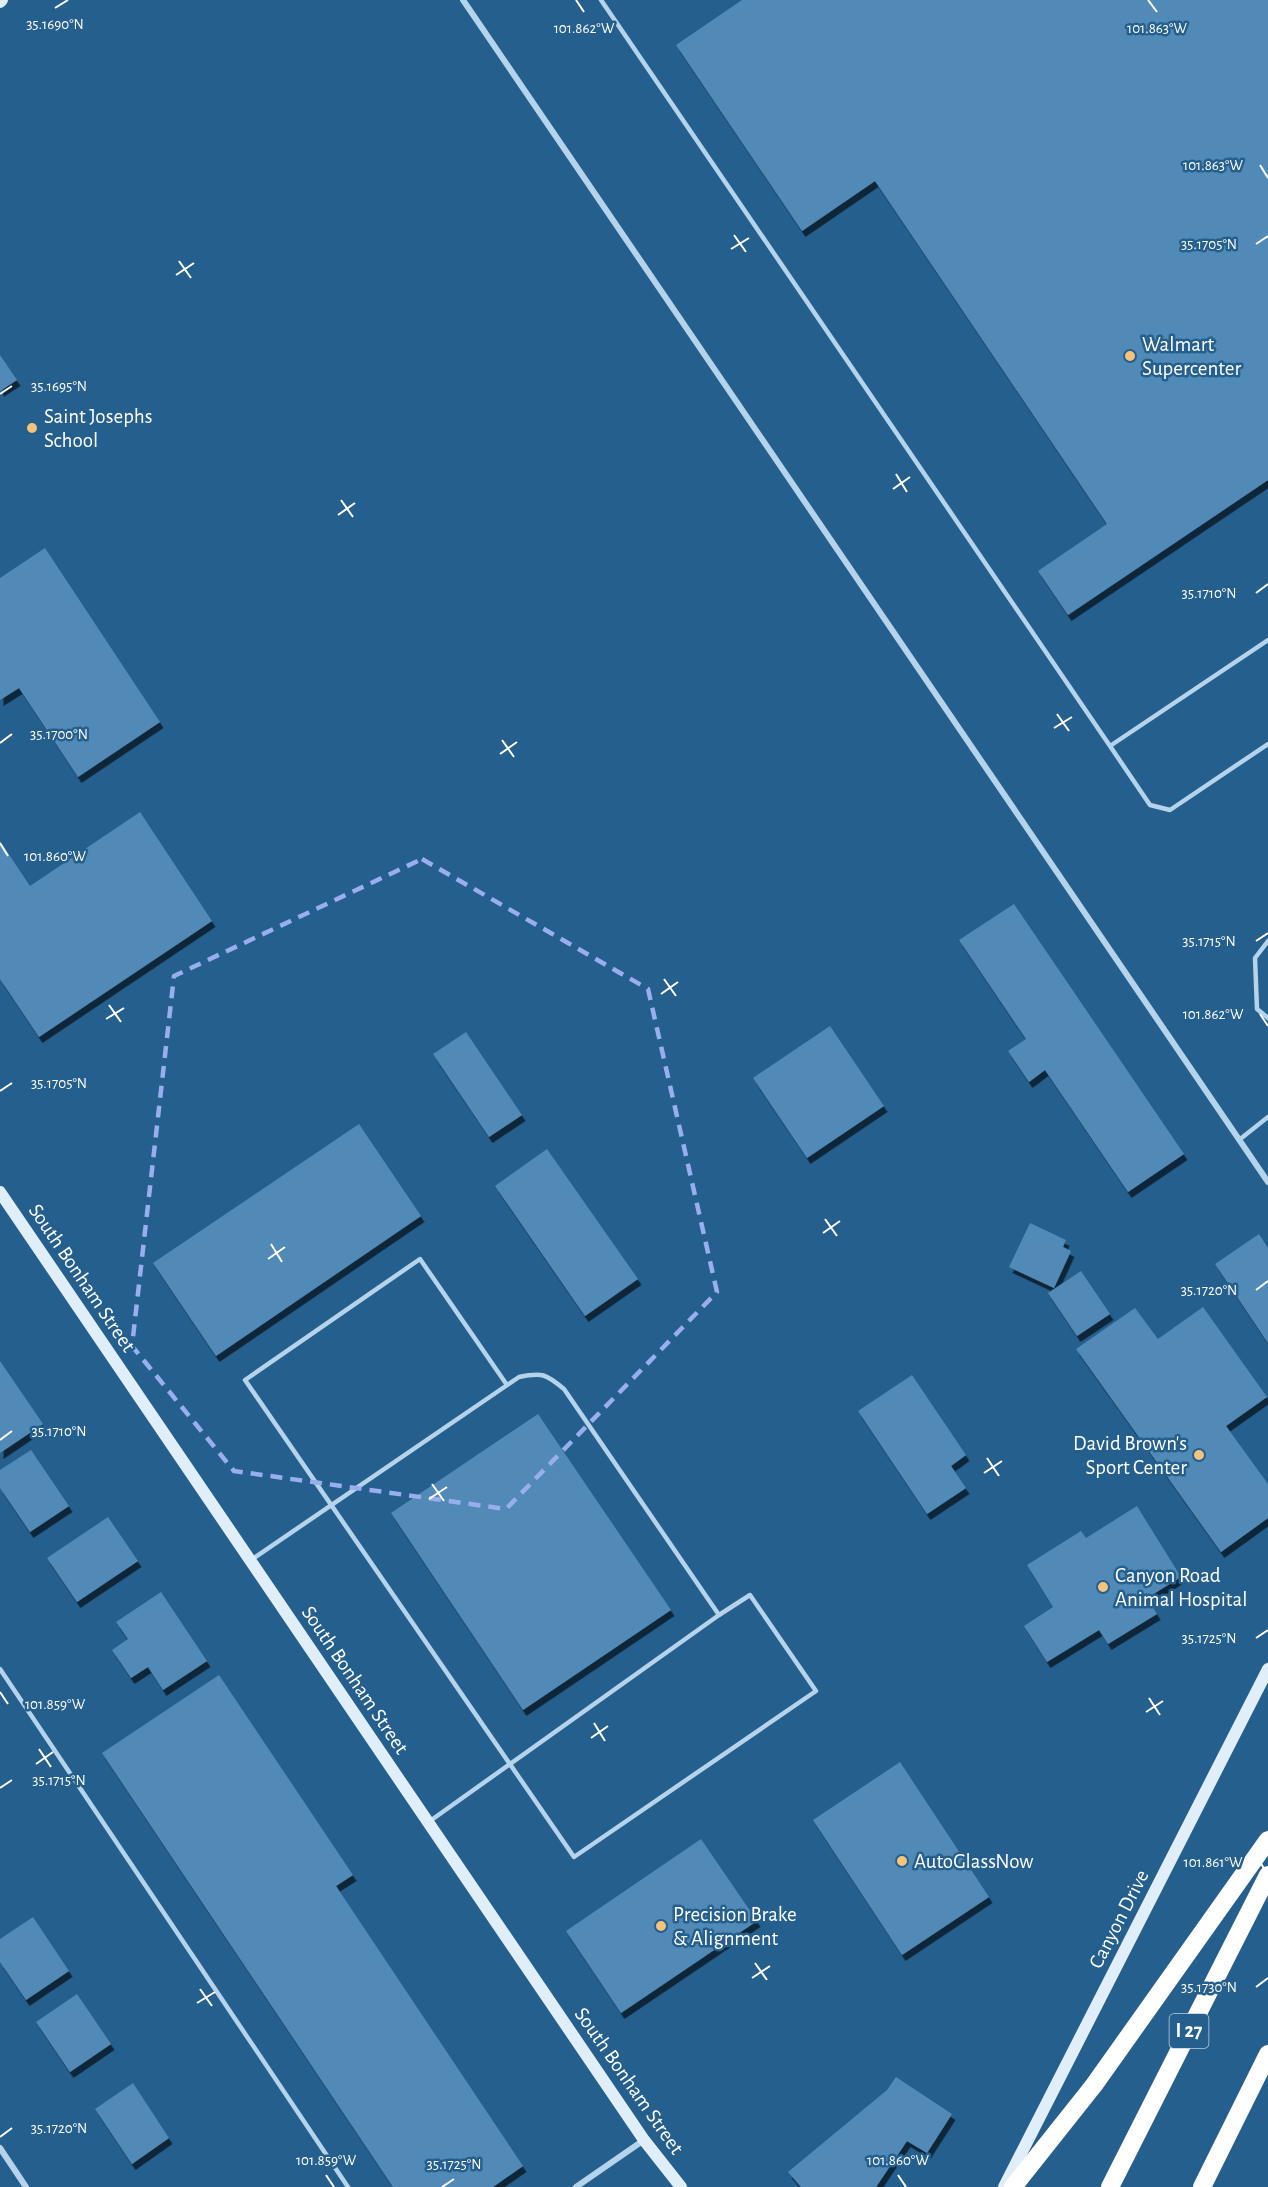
<svg xmlns="http://www.w3.org/2000/svg" width="1268" height="2187" font-family="'Alegreya Sans',sans-serif">
<style>
.building{fill:#518ab6;filter:url(#shadow)}
.lines{fill:none;stroke-linecap:round;stroke-linejoin:round}
.lane{stroke:#b5d3eb;stroke-width:4.5}
.street{stroke:#b5d3eb;stroke-width:6}
.secondary{stroke:#e0eef9;stroke-width:12}
.highway{stroke:#fff;stroke-width:18}
.marked{fill:none;stroke:#99afed;stroke-width:4.5;stroke-dasharray:12 8;stroke-linejoin:round}
.ticks{fill:none;stroke:#fff;stroke-width:2}
.poi-dot{fill:#f5c379;stroke:#255f8e;stroke-width:2}
.labels{text-anchor:middle;dominant-baseline:central;stroke-width:5;stroke-linejoin:round;paint-order:stroke}
.shield{fill:#255f8e;stroke:#becfdd;stroke-width:1.5}
.shield-label{font-size:20px;font-weight:bold;fill:#fff}
.poi-label{font-size:21px;fill:#fff;stroke:#255f8e;text-anchor:start}
.street-label{font-size:21px;fill:#fff;stroke:#255f8e}
.ticks-label{font-size:15px;text-anchor:middle;fill:#fff;stroke:#255f8e;stroke-width:5;stroke-linejoin:round;paint-order:stroke}
</style>
<defs>
<filter id="shadow"><feDropShadow dx="3.5" dy="6" stdDeviation="0" flood-color="#0009"/></filter>
</defs>
<rect width="100%" height="100%" fill="#255f8e"/>
<!-- building -->
<path class="building" d="M742,0H1268V480L1068,615L1038,571L1107,524L875,181L802,231L676,45Z
M0,355L17,380L0,391Z
M45,548L160,722L78,777L19,688L0,700V578Z
M140,812L212,921L39,1037L0,979V841L30,886Z
M1014,904L1184,1154L1128,1192L1045,1070L1029,1082L1008,1051L1026,1039L959,940Z
M830,1026L884,1106L807,1158L753,1078Z
M466,1032L522,1115L489,1137L433,1054Z
M359,1124L421,1216L216,1356L153,1263Z
M547,1149L638,1279L585,1316L495,1186Z
M1030,1223L1066,1240L1063,1247L1071,1251L1054,1288L1009,1267Z
M1259,1234L1268,1248V1343L1215,1264Z
M1081,1271L1110,1314L1077,1336L1048,1293Z
M1203,1307L1267,1397L1226,1426L1268,1484V1518L1221,1552L1076,1349L1135,1308L1158,1339Z
M0,1361L43,1424L0,1453Z
M912,1375L966,1455L951,1466L966,1488L927,1514L858,1411Z
M538,1414L671,1610L523,1710L391,1513Z
M31,1450L69,1506L30,1532L0,1488V1470Z
M1137,1506L1181,1577L1147,1598L1157,1614L1108,1644L1099,1630L1047,1662L1024,1626L1053,1607L1027,1565L1081,1531L1086,1538Z
M108,1517L138,1561L77,1602L47,1558Z
M161,1592L207,1661L163,1690L148,1667L131,1678L112,1650L128,1639L116,1622Z
M219,1675L353,1875L336,1886L523,2166L493,2187H393L102,1753Z
M900,1762L989,1897L902,1955L813,1820Z
M701,1839L757,1921L621,2013L566,1931Z
M33,1917L69,1971L26,2000L0,1962V1939Z
M77,1994L111,2044L70,2072L36,2022Z
M896,2077L952,2114L927,2153L907,2141L876,2187H801L788,2172L887,2090Z
M133,2083L169,2138L132,2164L95,2109Z"/>
<g class="lines">
<!-- lane -->
<path class="lane" d="M601,0L1110,746
M1268,640L1110,746L1150,805L1170,810L1268,744
M1268,941L1255,958L1257,1009L1268,1018
M1239,1140L1268,1117
M507,1385L420,1259L245,1380L574,1857L816,1691L750,1595L719,1615
M251,1560L519,1377C542,1372 546,1374 564,1389L719,1615L430,1821
M0,1669L348,2187"/>
<!-- street -->
<path class="street" d="M463,0L1268,1182
M0,2148L26,2187
M576,2187L644,2140"/>
<!-- secondary -->
<path class="secondary" d="M0,2L2,0
M0,1192L644,2140L681,2187
M1004,2187L1268,1669"/>
<!-- highway -->
<path class="highway" d="M1013,2187L1094,2085L1268,1840
M1110,2187L1268,1875
M1202,2187L1268,2054"/>
</g>
<!-- marked area -->
<path class="marked" d="M422,859L648,989L717,1292L506,1509L234,1471L132,1346L174,976Z"/>
<!-- ticks -->
<path class="ticks" d="M576,0L584,12M1148,0L1157,12M55,8L68,0M1260,165L1268,178M734,235L746,252M1256,244L1268,236M731,249L749,238M179,261L191,278M176,275L194,263M0,394L12,386M896,474L907,492M893,489L910,477M341,500L353,517M338,515L355,503M1256,593L1268,584M1057,714L1069,731M1054,728L1072,717M502,740L514,757M0,743L12,734M500,754L517,742M0,843L8,856M1256,941L1268,933M664,979L676,996M661,994L678,982M109,1005L121,1022M1260,1014L1268,1026M106,1019L124,1008M0,1091L12,1083M825,1219L837,1236M823,1233L840,1221M271,1244L282,1262M268,1259L285,1247M1256,1290L1268,1281M0,1440L12,1431M987,1458L999,1476M984,1473L1002,1461M432,1484L444,1501M429,1499L447,1487M1256,1638L1268,1630M0,1692L8,1704M1149,1698L1160,1715M1146,1712L1163,1701M594,1723L605,1741M591,1738L608,1726M39,1749L51,1767M36,1764L53,1752M0,1788L12,1780M1260,1862L1268,1875M755,1963L767,1980M752,1978L770,1966M1256,1987L1268,1978M200,1989L212,2006M197,2003L215,1992M0,2137L12,2128M326,2175L334,2187M898,2175L906,2187M442,2187L454,2179"/>
<!-- markers -->
<g class="poi-dot">
<circle cx="1130" cy="356" r="6"/>
<circle cx="32" cy="428" r="6"/>
<circle cx="1199" cy="1455" r="6"/>
<circle cx="1103" cy="1587" r="6"/>
<circle cx="902" cy="1861" r="6"/>
<circle cx="661" cy="1926" r="6"/>
</g>
<g class="labels">
<!-- shield labels -->
<rect class="shield" x="1169.5" y="2014" width="39" height="34" rx="4.5"/>
<g class="shield-label">
<text x="1189" y="2031">I 27</text>
</g>
<!-- poi labels -->
<g class="poi-label">
<text x="1142" y="344">Walmart<tspan x="1142" dy="24">Supercenter</tspan></text>
<text x="44" y="416">Saint Josephs<tspan x="44" dy="24">School</tspan></text>
<text x="1187" y="1443" text-anchor="end">David Brown's<tspan x="1187" dy="24">Sport Center</tspan></text>
<text x="1115" y="1575">Canyon Road<tspan x="1115" dy="24">Animal Hospital</tspan></text>
<text x="914" y="1861">AutoGlassNow</text>
<text x="673" y="1914">Precision Brake<tspan x="673" dy="24">&amp; Alignment</tspan></text>
</g>
<!-- street labels -->
<g class="street-label">
<text transform="translate(82 1278) rotate(56)">South Bonham Street</text>
<text transform="translate(355 1680) rotate(56)">South Bonham Street</text>
<text transform="translate(1119 1919) rotate(-63)">Canyon Drive</text>
<text transform="translate(629 2081) rotate(55)">South Bonham Street</text>
</g>
</g>
<g class="ticks-label">
<text x="55" y="29">35.1690°N</text>
<text x="1157" y="33">101.863°W</text>
<text x="584" y="33">101.862°W</text>
<text x="1213" y="170">101.863°W</text>
<text x="1209" y="249">35.1705°N</text>
<text x="59" y="391">35.1695°N</text>
<text x="1209" y="598">35.1710°N</text>
<text x="59" y="739">35.1700°N</text>
<text x="55" y="861">101.860°W</text>
<text x="1209" y="946">35.1715°N</text>
<text x="1213" y="1019">101.862°W</text>
<text x="59" y="1088">35.1705°N</text>
<text x="1209" y="1295">35.1720°N</text>
<text x="59" y="1436">35.1710°N</text>
<text x="1209" y="1643">35.1725°N</text>
<text x="55" y="1709">101.859°W</text>
<text x="59" y="1785">35.1715°N</text>
<text x="1213" y="1867">101.861°W</text>
<text x="1209" y="1992">35.1730°N</text>
<text x="59" y="2133">35.1720°N</text>
<text x="326" y="2165">101.859°W</text>
<text x="898" y="2165">101.860°W</text>
<text x="454" y="2169">35.1725°N</text>
</g>
</svg>
